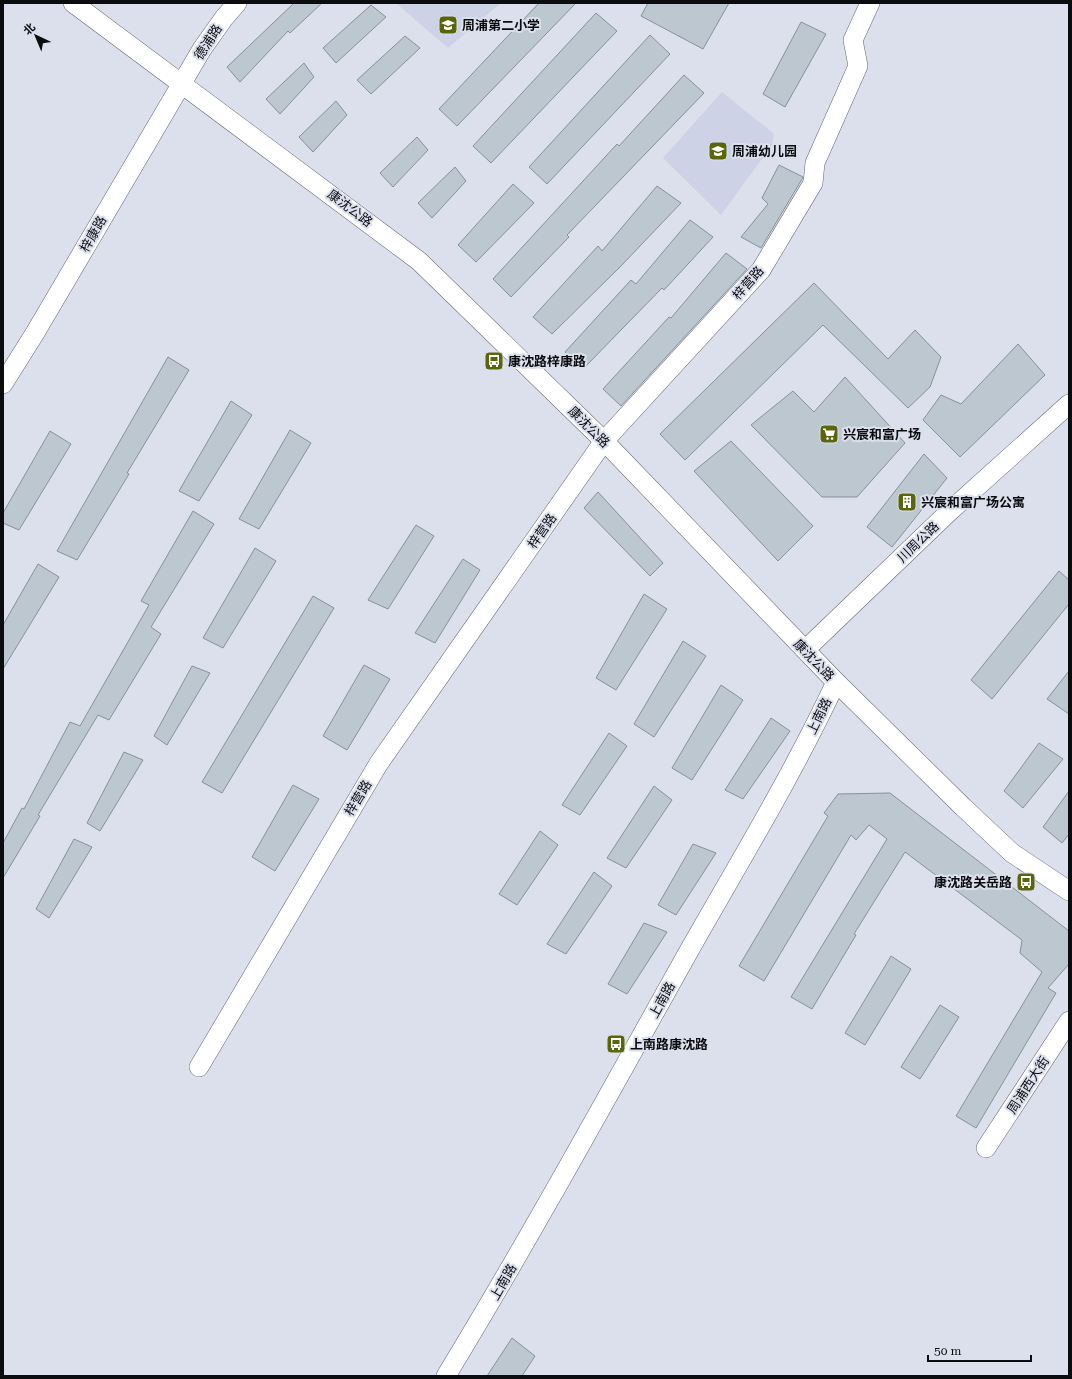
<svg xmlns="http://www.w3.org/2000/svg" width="1072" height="1379" font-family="'Roboto Serif','Noto Sans SC',serif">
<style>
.built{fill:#cdd2e6}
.building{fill:#bcc7d0;stroke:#869199}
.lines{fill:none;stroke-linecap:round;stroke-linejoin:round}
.minor-casing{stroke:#656772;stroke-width:20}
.minor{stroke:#fff;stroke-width:19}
.labels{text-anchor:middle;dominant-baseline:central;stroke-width:4;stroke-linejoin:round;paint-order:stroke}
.poi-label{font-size:13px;font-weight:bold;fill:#0b0c10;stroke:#dcdfec;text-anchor:start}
.street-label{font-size:13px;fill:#0b0c10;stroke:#dcdfec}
</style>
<rect width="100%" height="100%" fill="#dcdfec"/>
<!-- built -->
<path class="built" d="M396,3H501L448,48Z
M722,92L774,134L772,145L721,215L663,158Z"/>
<!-- building -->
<path class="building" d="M294,3H322L290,33L288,31L240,82L227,67Z
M539,3H576L457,126L439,109Z
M648,3H729L703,49L641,16Z
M371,5L386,17L336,63L323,48Z
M596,13L617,31L491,163L473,146Z
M801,22L826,34L785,107L763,94Z
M650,35L670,54L547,184L529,167Z
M405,36L420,48L371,94L357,80Z
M304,63L314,77L280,114L266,99Z
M684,75L704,93L567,235L569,237L511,297L493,279L617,144L619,146Z
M336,101L347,115L313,152L299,137Z
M417,137L428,150L393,187L380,173Z
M779,165L803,177L802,179L761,248L741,237L768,204L762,198Z
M455,167L466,181L432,218L418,203Z
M513,184L534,203L476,262L458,245Z
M657,186L681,203L620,267L552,334L533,317L598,246L602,251Z
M690,220L713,237L664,290L662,288L583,369L565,352L631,280L636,284Z
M726,253L747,269L621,406L603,389L669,317L671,318Z
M814,283L888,359L915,330L941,357L930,387L908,408L823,325L685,460L660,434Z
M1018,344L1045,375L960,457L923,420L941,395L961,404Z
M168,357L189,370L127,473L129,474L77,560L57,551Z
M845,377L905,443L857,497H822L751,425L793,391L814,412Z
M231,401L252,415L199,501L179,491Z
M290,430L311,443L259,529L239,519Z
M50,431L71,444L19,530L3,523V513Z
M731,441L813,526L778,561L694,471Z
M924,454L947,478L892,547L867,527Z
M598,492L663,563L650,576L584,508Z
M193,511L214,524L151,627L161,634L109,720L98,715L38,815L40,816L3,878V843L22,808L24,809L70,722L80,726L149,605L141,601Z
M416,525L434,536L388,609L368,600Z
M255,548L276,561L223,648L203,638Z
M463,559L480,570L435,643L415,633Z
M38,564L59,577L3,669V625Z
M1059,571L1069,580V604L992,699L971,680Z
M644,594L667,609L616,690L596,678Z
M313,596L334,608L222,793L202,782Z
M683,641L706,656L654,737L634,724Z
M364,665L390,679L347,750L323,736Z
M192,666L210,673L167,745L154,736Z
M1069,671V714L1047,699Z
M721,685L743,700L692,780L672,768Z
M771,718L790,731L743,799L725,790Z
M609,733L627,746L580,815L562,805Z
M1039,743L1063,759L1023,808L1004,791Z
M124,752L143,760L100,831L87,823Z
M293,785L319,799L275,871L252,857Z
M654,786L672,800L626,868L607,858Z
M1069,791V834L1062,843L1043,827Z
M890,793L1069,931V964L1048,988L1056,993L976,1128L956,1116L1042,972L1020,953L1022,940L905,852L854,934L856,935L812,1009L791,997L887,839L869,825L856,840L851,835L764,981L739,966L828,816L824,813L838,794Z
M540,831L558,845L517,905L499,894Z
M74,839L92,847L49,918L36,909Z
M693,844L716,853L676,915L658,905Z
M594,872L612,886L566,954L547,944Z
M644,923L667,932L627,994L608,984Z
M891,956L911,969L865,1045L845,1033Z
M940,1005L959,1017L920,1079L901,1067Z
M512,1338L535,1356L522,1376H487Z"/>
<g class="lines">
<defs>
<path id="minor" d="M73,3L419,261L604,441L836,682L963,807L1012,853L1069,891
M3,384L35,333L202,49L224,18L237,3
M805,650L950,511L1069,404
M199,1067L379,763L604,441L761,270L813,183L815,163L858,66L853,40L870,3
M986,1148L1069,1021
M446,1376C531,1236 610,1092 690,949C740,861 793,774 836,682"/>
</defs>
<!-- minor casing -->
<use href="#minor" class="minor-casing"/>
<!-- minor -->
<use href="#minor" class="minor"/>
</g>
<!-- icons -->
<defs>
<symbol id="school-square" viewBox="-11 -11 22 22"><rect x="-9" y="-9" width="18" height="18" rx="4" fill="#59660b" stroke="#dcdfec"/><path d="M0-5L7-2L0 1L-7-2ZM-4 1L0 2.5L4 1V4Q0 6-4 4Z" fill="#fff"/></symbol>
<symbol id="bus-square" viewBox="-11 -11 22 22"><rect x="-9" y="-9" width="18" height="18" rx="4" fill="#59660b" stroke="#dcdfec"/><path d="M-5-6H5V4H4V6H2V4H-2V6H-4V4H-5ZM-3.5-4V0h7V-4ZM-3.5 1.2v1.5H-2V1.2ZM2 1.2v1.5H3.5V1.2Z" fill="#fff"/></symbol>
<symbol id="supermarket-square" viewBox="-11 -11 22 22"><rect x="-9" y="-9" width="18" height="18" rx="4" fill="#59660b" stroke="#dcdfec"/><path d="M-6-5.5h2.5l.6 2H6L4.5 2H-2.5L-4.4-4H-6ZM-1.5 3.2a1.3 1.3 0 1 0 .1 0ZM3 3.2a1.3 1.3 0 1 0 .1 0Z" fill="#fff"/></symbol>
<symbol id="building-square" viewBox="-11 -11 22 22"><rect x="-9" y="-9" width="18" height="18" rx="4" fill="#59660b" stroke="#dcdfec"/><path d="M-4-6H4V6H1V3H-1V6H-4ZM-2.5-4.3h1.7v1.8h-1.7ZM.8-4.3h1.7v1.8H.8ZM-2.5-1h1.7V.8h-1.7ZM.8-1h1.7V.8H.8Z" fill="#fff"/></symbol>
</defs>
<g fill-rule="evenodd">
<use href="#school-square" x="437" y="14" width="22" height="22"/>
<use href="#school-square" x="707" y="140" width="22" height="22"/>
<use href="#bus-square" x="483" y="350" width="22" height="22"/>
<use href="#supermarket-square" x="818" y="423" width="22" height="22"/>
<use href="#building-square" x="896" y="491" width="22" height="22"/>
<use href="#bus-square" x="1015" y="871" width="22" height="22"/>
<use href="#bus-square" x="605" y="1033" width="22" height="22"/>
</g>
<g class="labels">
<!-- poi labels -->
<g class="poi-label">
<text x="462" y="25">周浦第二小学</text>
<text x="732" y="151">周浦幼儿园</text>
<text x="508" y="361">康沈路梓康路</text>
<text x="843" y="434">兴宸和富广场</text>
<text x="921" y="502">兴宸和富广场公寓</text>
<text x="1012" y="882" text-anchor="end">康沈路关岳路</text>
<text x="630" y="1044">上南路康沈路</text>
</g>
<!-- street labels -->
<g class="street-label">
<text transform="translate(208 42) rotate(-57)">德浦路</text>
<text transform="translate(350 208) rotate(37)">康沈公路</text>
<text transform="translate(93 234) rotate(-60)">梓康路</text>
<text transform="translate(748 283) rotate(-49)">梓营路</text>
<text transform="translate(589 427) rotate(45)">康沈公路</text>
<text transform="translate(542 531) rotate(-55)">梓营路</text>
<text transform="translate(918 542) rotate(-44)">川周公路</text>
<text transform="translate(814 660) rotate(46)">康沈公路</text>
<text transform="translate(819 716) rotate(-64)">上南路</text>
<text transform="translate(358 798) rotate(-59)">梓营路</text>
<text transform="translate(662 1000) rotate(-61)">上南路</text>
<text transform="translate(1028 1085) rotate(-57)">周浦西大街</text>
<text transform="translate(503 1282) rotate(-60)">上南路</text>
</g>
</g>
<!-- border -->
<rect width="1072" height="1379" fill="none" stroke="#0b0c10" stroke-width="8"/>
<!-- north arrow -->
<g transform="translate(36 36) rotate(316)" stroke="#dcdfec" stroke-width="3" paint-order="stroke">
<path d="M0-3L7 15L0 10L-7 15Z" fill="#0b0c10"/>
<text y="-6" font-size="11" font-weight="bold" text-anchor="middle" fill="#0b0c10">北</text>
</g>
<!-- scale -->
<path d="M928 1355v6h103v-6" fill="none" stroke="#0b0c10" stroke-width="2"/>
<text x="934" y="1355" font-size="12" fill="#0b0c10" stroke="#dcdfec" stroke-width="3" paint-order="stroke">50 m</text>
</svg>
